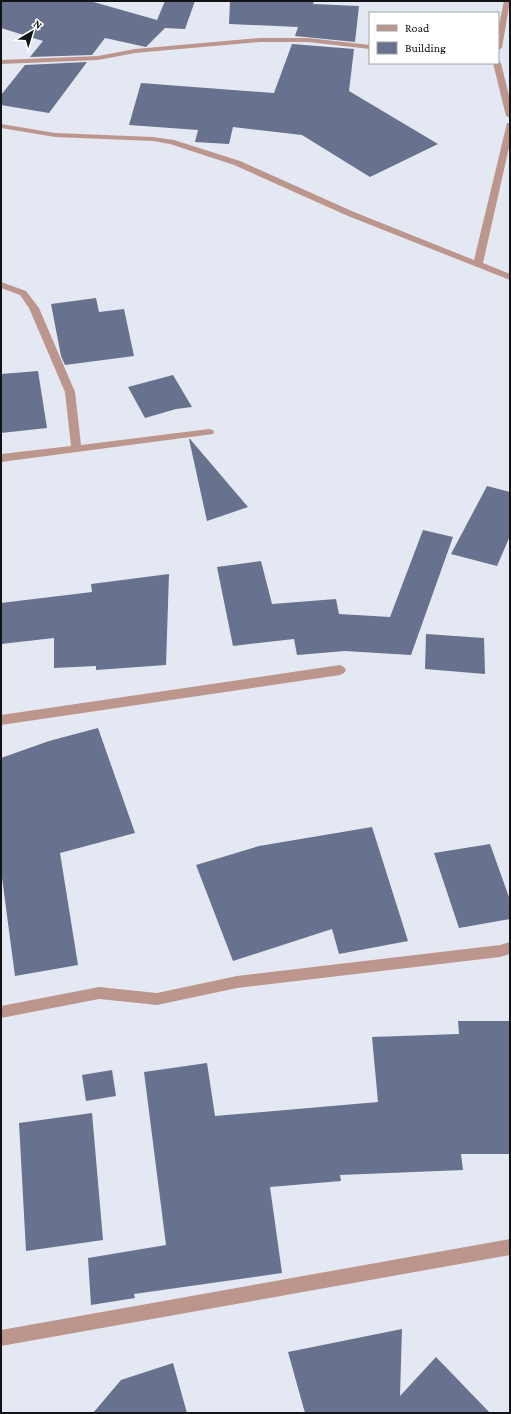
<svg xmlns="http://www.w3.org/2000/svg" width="511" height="1414" font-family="'Crimson Pro',serif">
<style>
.building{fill:#68718d}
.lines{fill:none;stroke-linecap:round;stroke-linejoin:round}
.minor{fill:#bc968d;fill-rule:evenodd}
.tertiary{fill:#bc968d;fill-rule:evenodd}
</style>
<rect width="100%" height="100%" fill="#e4e8f2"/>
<!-- building -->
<path class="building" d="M1,1H90L157,20L165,1H195L185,29L165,28L146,47L105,38L92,55L30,57L43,41L1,28Z
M230,1H314L313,4L359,6L355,42L295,36L298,27L229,24Z
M292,44L354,49L349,91L438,144L370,177L302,135L233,127L229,144L195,142L198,130L129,125L141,83L274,93Z
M87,62L49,113L1,105V95L25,65Z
M96,298L99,312L124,309L134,356L65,365L61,356L51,304Z
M38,371L47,428L1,433V374Z
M173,375L192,407L176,409L145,418L128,387Z
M189,439H190L248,507L207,521Z
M487,486L510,492V536L497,566L451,554Z
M423,530L453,537L411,655L345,651L297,655L294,639L233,646L217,567L261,561L272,604L336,599L339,614L390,617Z
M169,574L166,665L96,670V666L54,668V638L1,644V603L92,592L91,584Z
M426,634L484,638L485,674L425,669Z
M98,728L135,833L60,853L78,965L15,976L1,870V758L49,741Z
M372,827L408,941L339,954L332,929L233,961L196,865L259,846Z
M490,844L510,900V919L459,928L434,853Z
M458,1021H510V1154H461L463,1170L340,1175L341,1181L270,1187L282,1273L134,1294L135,1298L91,1305L88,1258L166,1245L144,1072L207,1063L215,1116L378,1102L372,1037L459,1034Z
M112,1070L116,1096L86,1101L82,1075Z
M92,1113L103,1240L26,1251L19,1123Z
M402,1329L400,1396L436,1357L490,1413H305L288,1352Z
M173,1363L187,1413H93L121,1380Z"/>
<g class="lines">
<!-- minor -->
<path class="minor" d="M504,1H510L502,48L498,50V30Z
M260,38H308L370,45V49L308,42H260L135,53L98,60L1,64V60L98,56L135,49Z
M498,61L501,63L510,100V118L506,116L493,63H498Z
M507,123H510V143L483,263L510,274V280L348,216L234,165L170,144L153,141L55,137L1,128V124L55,133L153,137L174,140L240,161L354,212L474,260Z
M1,282L26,291L39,308L75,392L81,445L209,429L213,430L214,432L213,434L1,462V454L71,446L65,392L29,308L20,295L1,288Z
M340,665L344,667L346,670L344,673L340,675L1,725V715Z
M510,942V954L500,957L237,988L157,1005L99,999L1,1018V1006L99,987L157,993L237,976L500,945Z"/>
<!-- tertiary -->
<path class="tertiary" d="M510,1239V1255L1,1346V1330Z"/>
</g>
<!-- border -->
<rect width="511" height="1414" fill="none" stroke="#121316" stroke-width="4"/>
<!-- legend -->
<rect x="369" y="12" width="130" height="52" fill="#ffffff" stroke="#a0a1a2"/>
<rect x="377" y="25" width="20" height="6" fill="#bc968d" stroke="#a0a1a2"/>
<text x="405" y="32" font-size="12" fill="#121316">Road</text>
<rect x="377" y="42" width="20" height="12" fill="#68718d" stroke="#a0a1a2"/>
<text x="405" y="52" font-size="12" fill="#121316">Building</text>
<!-- north arrow -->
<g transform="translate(32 32) rotate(38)" stroke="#ffffff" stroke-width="3" paint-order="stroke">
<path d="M0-3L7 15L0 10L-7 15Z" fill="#121316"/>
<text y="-6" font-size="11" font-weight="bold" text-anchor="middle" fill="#121316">N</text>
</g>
</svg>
